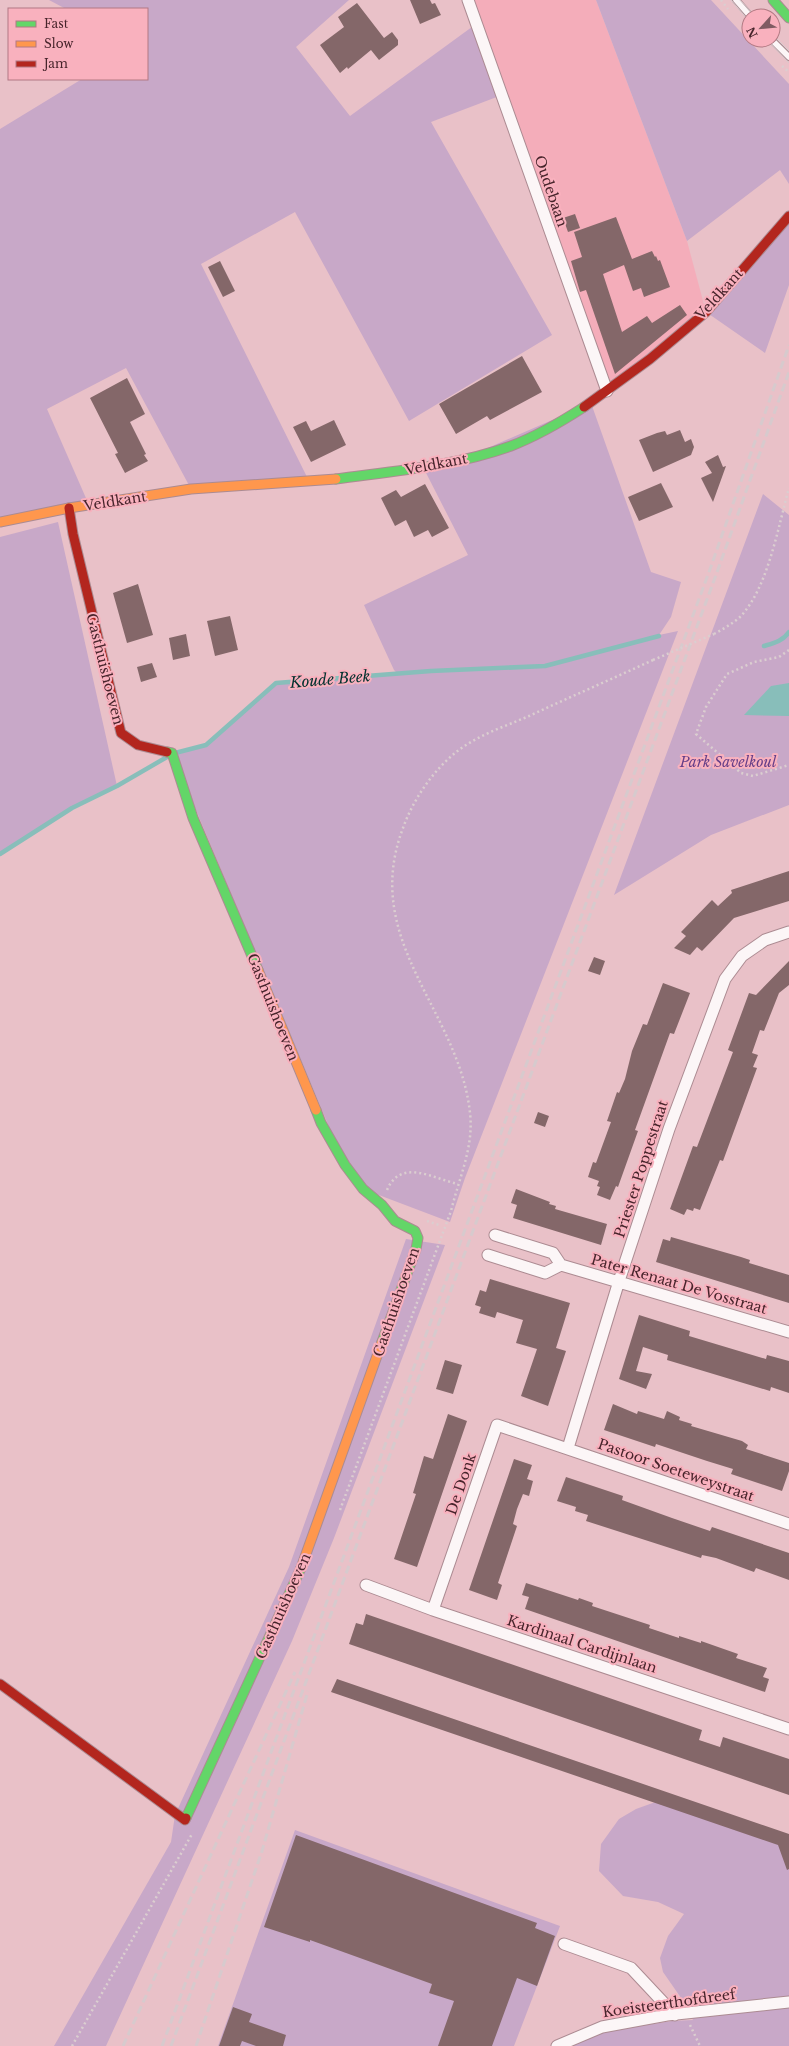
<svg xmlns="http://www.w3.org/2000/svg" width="789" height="2046" font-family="'Libre Baskerville',serif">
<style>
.built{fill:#f4adba}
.green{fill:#c8a8c8}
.water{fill:#88beba}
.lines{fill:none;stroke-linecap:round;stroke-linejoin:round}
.stream{stroke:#88beba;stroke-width:4.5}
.building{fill:#846769}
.lane-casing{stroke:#ac8b92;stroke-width:8}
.street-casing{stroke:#ac8b92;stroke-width:13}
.fast-casing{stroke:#ac8b92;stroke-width:11}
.slow-casing{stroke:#ac8b92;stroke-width:11}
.jam-casing{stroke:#ac8b92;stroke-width:11}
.path{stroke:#dbced0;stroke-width:2.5;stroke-dasharray:2 3;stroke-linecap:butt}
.lane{stroke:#fcf6f7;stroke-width:5.5}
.street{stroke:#fcf6f7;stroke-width:11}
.fast{stroke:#63d668;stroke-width:9}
.slow{stroke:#ff974d;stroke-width:9}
.jam{stroke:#b3261e;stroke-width:9}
.tram{stroke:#d7cacd;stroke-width:1}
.rail{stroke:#d7cacd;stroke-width:3;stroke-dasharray:8 4;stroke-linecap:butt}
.path-bridge{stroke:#dbced0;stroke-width:2.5;stroke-dasharray:2 3;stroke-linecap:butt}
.labels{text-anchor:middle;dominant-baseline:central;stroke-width:4;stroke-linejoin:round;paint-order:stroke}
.street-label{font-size:14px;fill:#47242b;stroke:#f9b1be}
.park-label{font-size:14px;font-style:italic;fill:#673f88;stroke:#f9b1be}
.water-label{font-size:15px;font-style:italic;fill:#02312e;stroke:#f9b1be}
</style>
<rect width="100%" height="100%" fill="#e9c1c8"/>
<!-- built -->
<path class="built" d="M468,0H596L687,241L706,312L607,391Z"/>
<!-- green -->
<path class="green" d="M49,0H349L296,47L350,116L476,24L502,95L431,122L552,335L409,421L295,212L201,264L309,481L191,489L126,368L47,409L89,505L0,523V129L82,79H147V9H66Z
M596,0H711L789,84V184L780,170L687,241Z
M789,216V285L765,353L706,312Z
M591,403L651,572L681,582L671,617L659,635L678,631L465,1178L450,1222L363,1189L345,1165L172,753L206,745L276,683L398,674L394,670L364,605L468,555L423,467L458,461Z
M763,494L789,515V805L711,835L614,895Z
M58,522L117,786L72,808L0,854V537Z
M406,1239L445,1245L334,1538L292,1641L106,2046H54L171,1842L175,1815L289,1567Z
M661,1800L783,1843L789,1860V2046H572L607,2031L672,2021L693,2020L686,2005L663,1972L660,1958L668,1936L684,1914L658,1902L623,1896L599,1871L601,1844L619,1819L636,1809Z
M295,1830L560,1926L514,2046H218Z"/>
<!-- water -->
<path class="water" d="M789,683V716L744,715L771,686Z"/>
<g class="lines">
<!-- stream -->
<path class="stream" d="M764,646C774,643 783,641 789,632
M175,753L206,745L276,683L431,671L545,666L659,636
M0,854L72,808L117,786L167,757"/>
</g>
<!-- building -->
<path class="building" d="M410,0H430L432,4L435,3L441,15L420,24Z
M357,3L384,38L392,32L398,40V45L379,60L371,50L348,69L347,67L340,73L320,45L344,27L338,17Z
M575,214L580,228L568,232L563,218Z
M616,217L632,259L652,251L655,257L656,256L658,261L660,260L670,287L644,297L641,288L633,291L624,265L603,274L622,332L647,316L652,323L680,305L687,315L615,374L586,290L580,292L571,261L582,257L574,232Z
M220,261L235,291L223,297L208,267Z
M522,356L542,392L490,420L487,416L456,434L439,404Z
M127,378L145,414L130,422L146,454L144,455L148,461L125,473L115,454L118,453L90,398Z
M334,420L346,445L311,462L293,427L306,421L311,431Z
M680,430L685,442L691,439L694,447L691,455L653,472L639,440L657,433L665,431L667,435Z
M718,455L723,467L726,466L713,502L701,478L712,473L705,462Z
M661,483L673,507L639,521L628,497Z
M425,484L449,528L432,537L428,530L414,537L406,520L395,526L381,498L396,490L401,497Z
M138,584L153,635L127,643L113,593Z
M230,616L238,650L215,656L207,621Z
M186,634L190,656L173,660L169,638Z
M152,663L157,677L141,682L137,667Z
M789,871V901L734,918L702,951L697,947L690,955L674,948L686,936L681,932L712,900L718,906L732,893L731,890Z
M594,957L605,961L600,975L588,971Z
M789,961V985L779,993L764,1031L760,1030L752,1053L758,1055L753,1067L757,1068L723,1161L720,1160L700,1210L694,1208L693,1211L687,1209L684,1215L670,1209L693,1146L697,1147L733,1052L728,1050L749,993L756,995Z
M663,983L690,993L674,1034L670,1033L635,1130L638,1131L618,1187L616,1186L610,1200L597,1195L600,1187L597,1186L599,1181L588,1177L593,1162L596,1163L611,1122L607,1121L617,1092L619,1093L625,1079L632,1051L643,1024L647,1025Z
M538,1112L549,1116L545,1127L534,1123Z
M516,1189L550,1202L549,1204L556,1206L555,1209L607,1224L601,1245L513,1218L517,1205L511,1203Z
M671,1237L741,1257L750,1260L749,1263L789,1275V1303L656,1262L663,1239L670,1241Z
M490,1279L570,1303L556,1348L566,1351L548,1406L521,1396L537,1349L516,1343L523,1320L497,1312L495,1318L479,1313L481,1307L475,1305L480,1290L486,1292Z
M639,1315L690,1331L689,1336L766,1359L767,1355L789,1361V1393L771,1387L770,1391L667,1360L668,1355L643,1347L636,1371L652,1374L646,1389L619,1379Z
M445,1360L462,1365L453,1394L436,1389Z
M613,1404L637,1414L638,1411L664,1419L667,1411L680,1417L679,1420L692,1424L691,1426L742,1441L748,1445L746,1449L789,1463V1471L782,1491L731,1474L733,1469L707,1461L656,1444L655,1447L604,1430Z
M448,1414L467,1421L417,1567L394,1559L416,1494L413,1493L424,1456L433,1459Z
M514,1459L532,1465L527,1479L533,1481L529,1496L523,1494L517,1509L513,1524L517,1526L498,1583L502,1585L497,1600L469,1590Z
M566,1477L623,1496L622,1500L672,1518L710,1531L712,1527L789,1553V1580L756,1568L754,1572L716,1558L702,1555L701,1558L586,1521L588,1515L575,1511L576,1507L557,1501Z
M526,1583L578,1600L579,1598L593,1603L592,1606L650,1625L649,1628L679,1638V1636L701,1643V1641L738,1654L736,1658L767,1668L763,1677L769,1679L765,1692L525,1609L529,1597L522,1595Z
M366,1614L702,1730L699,1740L720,1747L723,1737L789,1759V1795L349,1644L356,1623L363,1625Z
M337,1679L789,1834V1869L787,1870L778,1845L331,1692Z
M296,1835L537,1923L535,1928L555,1936L537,1986L517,1978L492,2046H438L454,2001L429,1993L432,1984L310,1940V1942L264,1927Z
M233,2007L252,2014L249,2022L286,2035L283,2046H256L242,2041L240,2046H219Z"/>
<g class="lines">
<defs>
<path id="lane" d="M736,0L750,16
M772,40L789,57"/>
<path id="street" d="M468,0L607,391
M495,1235L553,1253L561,1265
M488,1255L545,1273L561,1265L789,1332
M568,1448L619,1281L669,1129L725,979L742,956L765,940L789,932
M366,1585L433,1610L789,1729
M433,1610L497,1425L789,1524
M564,1944L631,1968L675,2015
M557,2046L602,2027L667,2015L789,2002"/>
<path id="fast" d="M773,0L789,18
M336,479C395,471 456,466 511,446C537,436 561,422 584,407
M167,752L172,753L193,818L258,970
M316,1110L321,1123L345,1165L363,1189L382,1205L395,1221L415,1231L418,1238L416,1249L382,1342
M186,1818L301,1568"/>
<path id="slow" d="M0,522L69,508L191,489L336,479
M258,970L316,1110
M301,1568L382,1342"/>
<path id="jam" d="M584,407L650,359L706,312L789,216
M69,508L73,534L121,733L138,745L167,752
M0,1684L185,1820L186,1818"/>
</defs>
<!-- lane casing -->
<use href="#lane" class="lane-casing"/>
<!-- street casing -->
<use href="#street" class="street-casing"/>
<!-- fast casing -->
<use href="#fast" class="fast-casing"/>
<!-- slow casing -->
<use href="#slow" class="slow-casing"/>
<!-- jam casing -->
<use href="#jam" class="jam-casing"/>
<!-- path -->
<path class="path" d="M721,0L728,9
M742,24L749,32
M757,40L763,47
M782,66L789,72
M714,634C723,629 732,624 740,617C768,588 778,527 789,488
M789,650L779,657L754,662L727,674L706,707L696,734L741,773L753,776L789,765
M387,1190C401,1158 432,1178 458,1184
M427,1221L439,1225
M340,1510L451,1211C459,1178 474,1147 470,1113C459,1010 360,941 403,828C413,800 432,772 455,753C477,735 504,727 529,716C570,697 612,679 653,660
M690,2025L700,2046
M72,2046L192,1834"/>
<!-- lane -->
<use href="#lane" class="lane"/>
<!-- street -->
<use href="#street" class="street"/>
<!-- fast -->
<use href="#fast" class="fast"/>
<!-- slow -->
<use href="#slow" class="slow"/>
<!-- jam -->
<use href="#jam" class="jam"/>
<!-- tram -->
<path class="tram" d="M731,0L749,21
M740,0L755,16
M773,35L789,51
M767,40L789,63"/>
<!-- rail -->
<path class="rail" d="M123,2046L295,1672
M162,2046L709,572L789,345
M171,2046L716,575L789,372
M196,2046L262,1851L308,1691"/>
<!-- path-bridge -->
<path class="path-bridge" d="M653,660L714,634"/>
</g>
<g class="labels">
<!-- street labels -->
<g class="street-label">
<text transform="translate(551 191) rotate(71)">Oudebaan</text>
<text transform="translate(719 294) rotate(-48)">Veldkant</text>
<text transform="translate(436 464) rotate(-11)">Veldkant</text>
<text transform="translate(115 501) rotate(-9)">Veldkant</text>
<text transform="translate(105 669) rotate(76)">Gasthuishoeven</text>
<text transform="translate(273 1007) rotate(68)">Gasthuishoeven</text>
<text transform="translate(641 1169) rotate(-72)">Priester Poppestraat</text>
<text transform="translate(679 1284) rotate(16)">Pater Renaat De Vosstraat</text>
<text transform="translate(396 1302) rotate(-71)">Gasthuishoeven</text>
<text transform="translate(676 1470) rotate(19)">Pastoor Soeteweystraat</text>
<text transform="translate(461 1484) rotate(-71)">De Donk</text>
<text transform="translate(283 1606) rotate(-66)">Gasthuishoeven</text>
<text transform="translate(582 1644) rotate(18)">Kardinaal Cardijnlaan</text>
<text transform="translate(669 2003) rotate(-8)">Koeisteerthofdreef</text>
</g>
<!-- park labels -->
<g class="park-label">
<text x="728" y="762">Park Savelkoul</text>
</g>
<!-- water labels -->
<g class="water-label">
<text transform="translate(330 679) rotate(-5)">Koude Beek</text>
</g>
</g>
<!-- legend -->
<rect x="8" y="8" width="140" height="72" fill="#f9b1be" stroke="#b27983"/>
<rect x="16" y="21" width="20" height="6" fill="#63d668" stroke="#b27983"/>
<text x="44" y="28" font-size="12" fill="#47242b">Fast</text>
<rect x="16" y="41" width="20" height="6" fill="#ff974d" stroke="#b27983"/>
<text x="44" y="48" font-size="12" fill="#47242b">Slow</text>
<rect x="16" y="61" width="20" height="6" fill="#b3261e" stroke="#b27983"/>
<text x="44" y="68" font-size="12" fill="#47242b">Jam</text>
<!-- north arrow -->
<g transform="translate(761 28) rotate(243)"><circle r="19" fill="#f9b1be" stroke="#b27983"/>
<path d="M0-3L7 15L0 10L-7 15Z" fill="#805b62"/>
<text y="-6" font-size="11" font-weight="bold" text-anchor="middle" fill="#47242b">N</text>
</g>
</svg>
